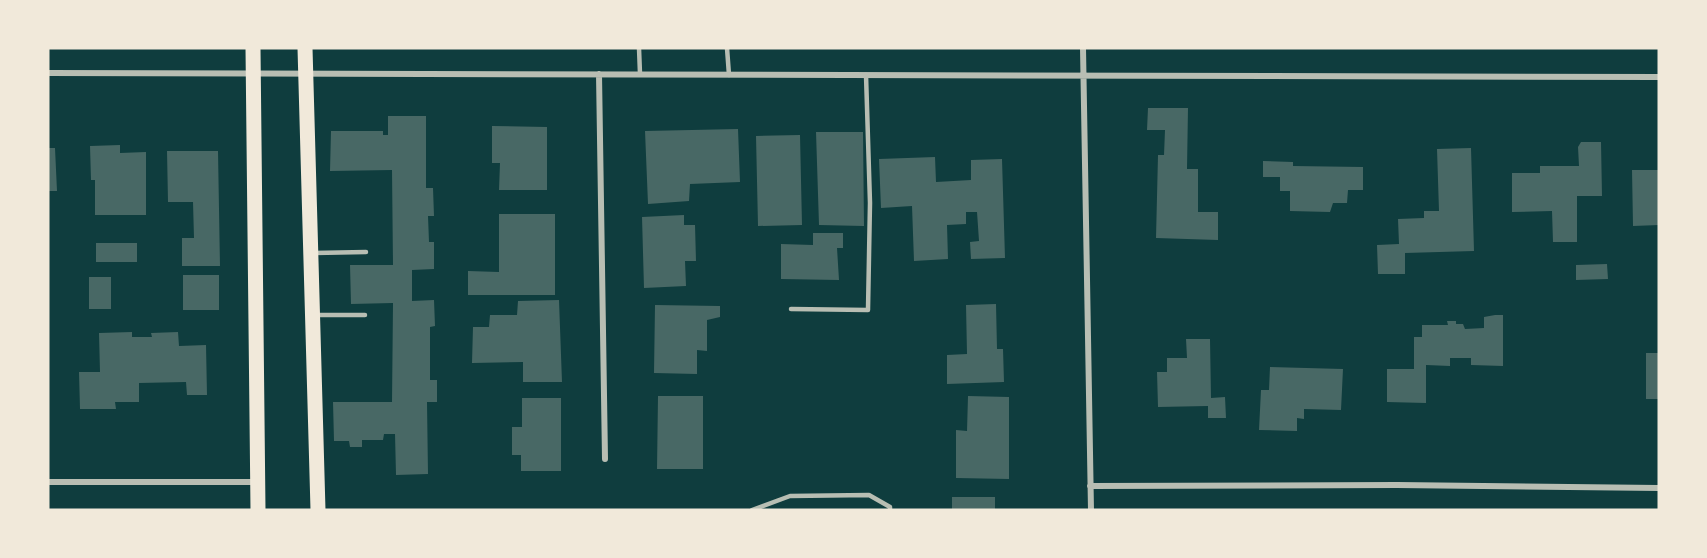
<svg xmlns="http://www.w3.org/2000/svg" width="1707" height="558" font-family="Arial,sans-serif">
<style>
.building{fill:#486865}
.lines{fill:none;stroke-linecap:round;stroke-linejoin:round}
.service{stroke:#b8beb3;stroke-width:4.5}
.minor{stroke:#b8beb3;stroke-width:6}
.primary{stroke:#f1e9da;stroke-width:15}
</style>
<rect width="100%" height="100%" fill="#0f3d3e"/>
<!-- building -->
<path class="building" d="M1148,108H1188L1187,169H1198V212H1218V240L1156,238L1158,155H1164L1165,130H1147Z
M388,116H426V188H433L434,216H428L429,242H434V269L412,270V301L434,300L435,326L430,327V380H437V402H427L428,474L396,475L395,434H384L383,440H362V447H350L349,441H334L333,402H392L393,303L351,304L350,265H393L392,170L330,171L331,131H383V135H388Z
M492,126L547,127V190H499L500,163H492Z
M738,129L740,182L690,184L689,201L648,204L645,131Z
M816,132H863L864,226L819,225Z
M800,135L802,225L758,226L756,136Z
M1581,142H1601L1602,196H1577V242H1553L1552,211L1512,212V173H1540V166H1579L1578,147Z
M120,145V153L146,152V215H95V180H91L90,146Z
M48,148H55L57,191H48Z
M1471,148L1474,251L1405,253V274H1378L1377,245L1399,244L1398,219L1424,218V211H1439L1437,149Z
M167,151H218L220,266H182V238H194L193,202H168Z
M935,157L936,182L971,180V160L1002,159L1005,258L971,259L970,242L979,241L977,212H966V224L947,225L948,259L914,261L912,206L881,208L879,159Z
M1263,161L1293,162V166L1363,167V190H1348L1347,203H1333L1330,212L1290,211V191H1280V177H1263Z
M1632,170H1659V225L1633,226Z
M499,214H555V295H468V271L499,272Z
M684,215V225H695L696,261H685L686,286L644,288L642,217Z
M813,233H843V248H837L839,280L781,279V244L813,245Z
M96,243H137V262H96Z
M1607,264L1608,279L1576,280V265Z
M183,275H219V310H183Z
M89,277H111V309H89Z
M559,300L562,382H523V362L472,363L473,327H489L490,315H517L518,301Z
M996,304L997,349H1003L1004,382L947,384V355L967,354L966,305Z
M655,305L720,306V317L707,320V351L697,350V374L654,373Z
M1495,315H1503V366L1471,365V358H1450V366L1426,365V403L1387,402V369H1414V337H1422V325H1448L1447,321H1456V324H1463L1465,329L1484,328V317Z
M132,332V337H152L151,333L178,332L179,346L206,345L207,395H187L186,382L139,383V402H115L116,409H80L79,372H100L99,333Z
M1186,339H1210L1211,398L1225,397L1226,418H1208V406L1158,407L1157,372H1167V358H1187Z
M1646,353H1659V399H1646Z
M1270,367L1343,369L1341,410L1304,409V419L1297,418V431L1259,430L1261,390H1269Z
M658,396H703V469H657Z
M968,396L1009,397V479L956,478V430L967,431Z
M522,398H561V471H521V455H512V427H522Z
M952,497H995V510H952Z"/>
<g class="lines">
<!-- service -->
<path class="service" d="M639,48L640,74
M727,48L729,75
M314,253L366,252
M791,309L868,310L870,203L866,75
M315,315H365
M752,510L790,496L869,495L890,507V510"/>
<!-- minor -->
<path class="minor" d="M1083,48L1091,510
M48,73L1659,77
M599,74L605,459
M48,482H257
M1090,486L1397,485L1659,488"/>
<!-- primary -->
<path class="primary" d="M253,48L258,510
M305,48L318,510"/>
</g>
<!-- border -->
<rect width="1707" height="558" fill="none" stroke="#f1e9da" stroke-width="99"/>
</svg>
